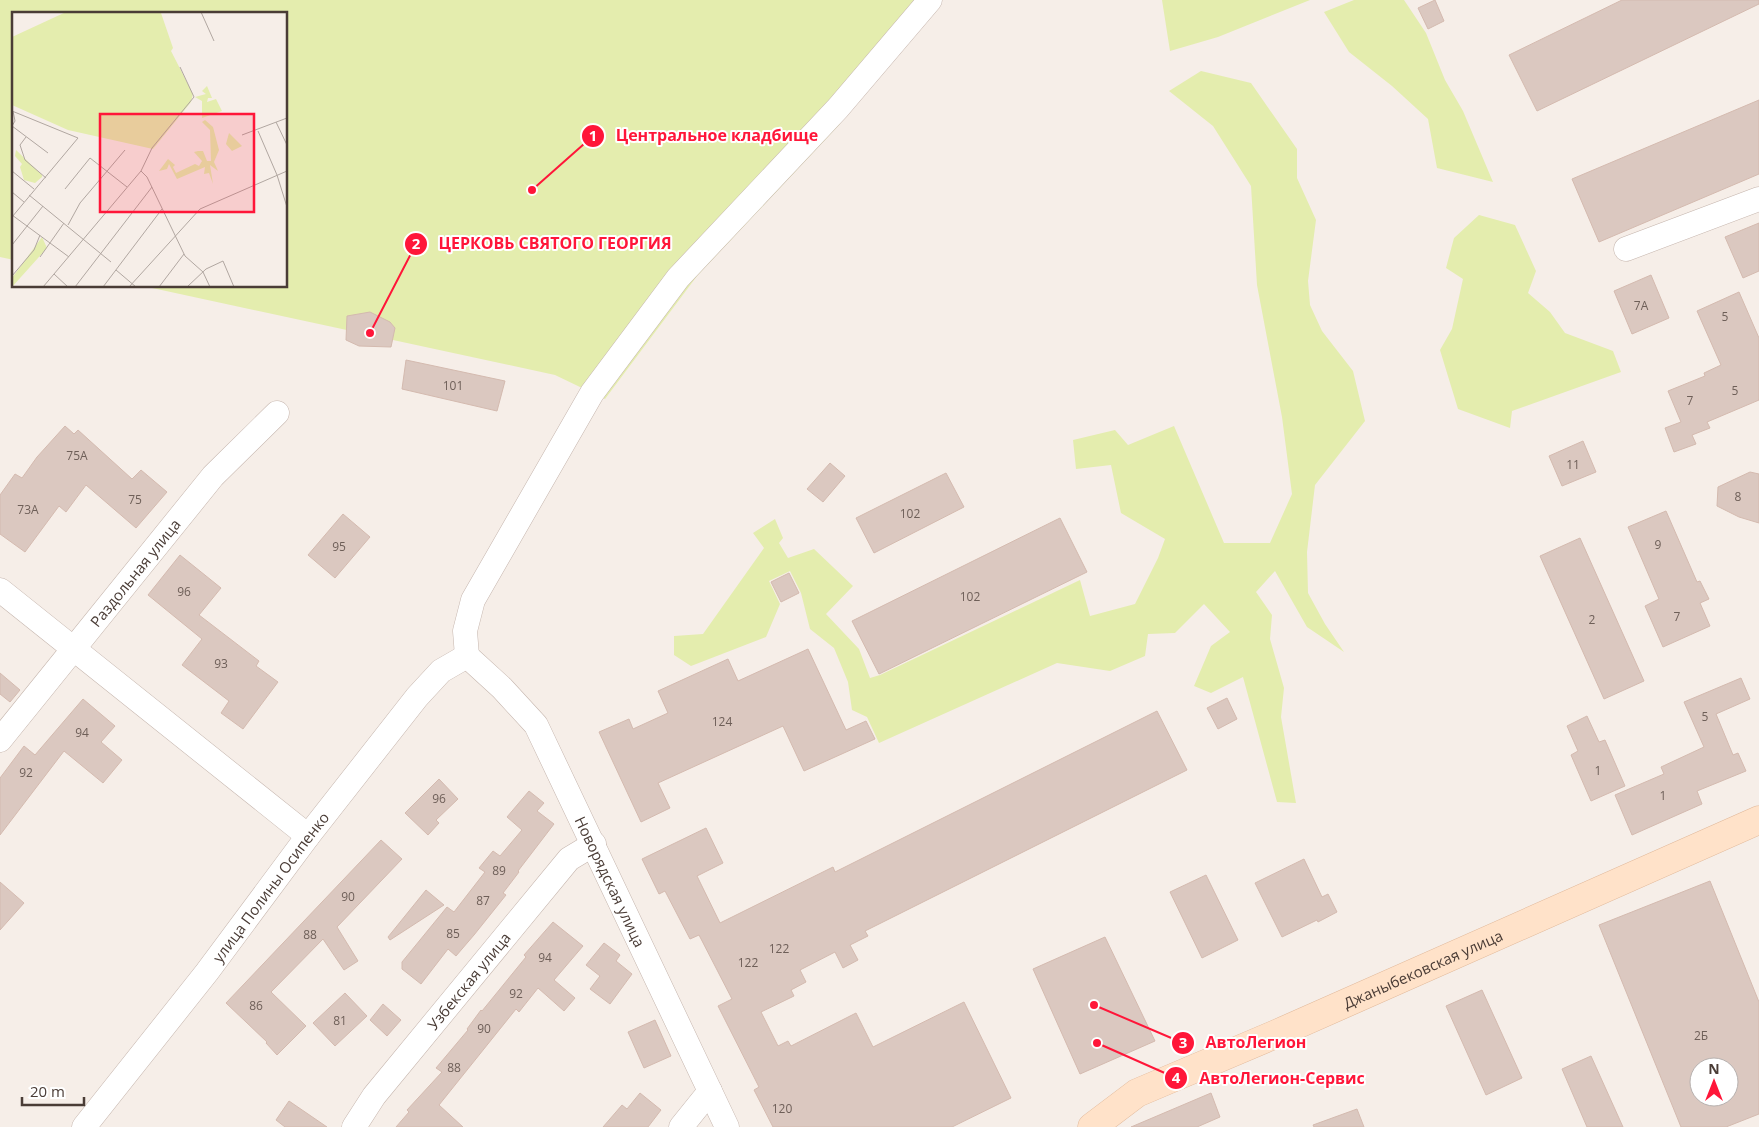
<svg xmlns="http://www.w3.org/2000/svg" width="1759" height="1127" font-family="'Open Sans',sans-serif">
<style>
.green{fill:#e4edae}
.building{fill:#dbc8c0;stroke:#d4baaf;fill-rule:evenodd}
.lines{fill:none;stroke-linecap:round;stroke-linejoin:round}
.street-casing{stroke:#c5b5ad;stroke-width:25}
.secondary-casing{stroke:#e0b798;stroke-width:29}
.street{stroke:#fff;stroke-width:24}
.secondary{stroke:#ffe2c9;stroke-width:28}
.labels{text-anchor:middle;dominant-baseline:central;stroke-width:4;stroke-linejoin:round;paint-order:stroke}
.number-label{font-size:12px;fill:#6e5f58}
.street-label{font-size:15px;fill:#4a3c36;stroke:#fff}
.inset-road{fill:none;stroke:#b1a7a1;stroke-width:1}
.view{fill:#ff1639;fill-opacity:0.15;stroke:#ff1639;stroke-width:2.5}
.inset-edge{fill:none;stroke:#4a3c36;stroke-width:2.5}
.leader{fill:none;stroke:#ff1639;stroke-width:2}
.callout-dot{fill:#ff1639;stroke:#fff;stroke-width:2}
.mark-label{font-size:15px;text-anchor:middle;font-weight:bold;fill:#fff}
.callout-label{font-size:16px;text-anchor:middle;font-weight:bold;fill:#ff1639;stroke:#fff;stroke-width:4;stroke-linejoin:round;paint-order:stroke}
</style>
<rect width="100%" height="100%" fill="#f6eee8"/>
<!-- green -->
<path class="green" d="M0,0H919L837,96L840,124L697,276L605,399L555,375L143,286H286V14H14V260L0,257Z
M1162,0H1310L1218,37L1170,51Z
M1354,0H1404L1426,33L1445,80L1463,111L1493,182L1437,168L1428,119L1392,86L1349,52L1324,12Z
M1201,71L1251,83L1297,149V178L1316,220L1308,281L1310,305L1322,331L1353,371L1365,421L1315,485L1307,552L1308,593L1325,624L1344,652L1307,627L1275,571L1256,592L1272,615L1270,639L1284,688L1281,717L1296,803L1277,802L1243,677L1211,693L1194,686L1211,646L1230,632L1204,604L1175,633L1148,634L1145,656L1110,671L1057,663L879,743L867,717L852,710L848,682L834,648L810,629L801,593L790,571L769,581L780,604L766,637L691,666L674,655V636L703,634L764,548L753,533L775,519L783,538L779,543L788,558L814,549L853,586L826,614L859,649L870,678L880,675L1080,580L1090,616L1135,604L1158,558L1165,539L1121,513L1111,465L1076,469L1073,440L1115,430L1128,445L1174,426L1224,543H1270L1292,494L1282,417L1257,285L1251,186L1213,126L1169,91Z
M1479,215L1515,225L1536,271L1528,293L1550,312L1565,333L1613,351L1621,372L1512,411L1510,428L1458,409L1440,350L1452,329L1463,279L1446,268L1454,238Z"/>
<!-- building -->
<path class="building" d="M1435,0L1444,21L1428,29L1418,8Z
M1622,0H1759V4L1537,111L1509,55Z
M1759,100V174L1599,242L1572,179Z
M1759,223V271L1743,278L1725,237Z
M1651,275L1669,318L1632,334L1614,291Z
M1739,292L1759,338V400L1707,422L1710,428L1692,435L1696,444L1674,452L1665,428L1681,422L1668,391L1705,376L1704,373L1721,365L1697,311Z
M370,312L390,322L395,328L391,347L359,346L346,340L347,316Z
M406,360L505,381L497,411L402,389Z
M65,426L74,434L78,430L132,479L141,470L167,492L136,528L86,485L66,512L59,506L25,552L0,534V495L15,474L22,478L37,457Z
M1583,441L1596,472L1562,486L1549,456Z
M830,463L845,476L823,502L807,489Z
M1750,472L1759,474V523L1739,517L1717,506L1718,487Z
M946,473L964,507L874,553L856,518Z
M1666,511L1697,582L1700,581L1709,599L1700,603L1710,626L1663,647L1645,606L1659,599L1628,527Z
M343,514L370,537L335,578L308,555Z
M1060,518L1087,572L879,674L852,621Z
M1580,538L1644,681L1604,699L1540,556Z
M180,555L221,588L199,615L259,661L256,666L278,682L243,729L221,713L229,701L182,665L202,639L148,595Z
M789,573L799,593L781,602L771,582Z
M808,649L846,730L866,721L875,739L804,771L783,726L658,783L670,808L641,822L599,732L629,719L633,729L668,713L658,691L728,659L738,681Z
M0,673L20,690L10,702L0,694Z
M1741,678L1750,699L1716,714L1733,755L1738,753L1746,771L1697,791L1702,804L1632,835L1615,795L1664,774L1661,767L1704,747L1684,702Z
M1227,698L1237,719L1218,729L1207,708Z
M83,699L115,726L101,742L122,760L103,783L64,751L0,835V778L24,746L35,755Z
M1157,711L1187,770L865,931L868,936L850,945L858,960L843,968L835,952L800,970L806,982L791,990L794,996L761,1012L778,1046L788,1041L791,1046L856,1013L873,1047L964,1002L1011,1098L952,1127H773L754,1090L759,1087L718,1006L732,999L699,935L690,939L665,891L659,894L642,859L706,828L723,863L697,876L720,923L833,867L835,872Z
M1587,716L1599,742L1605,740L1625,786L1591,801L1571,755L1578,751L1567,726Z
M439,779L458,799L436,820L439,823L428,835L405,813Z
M529,791L544,803L537,811L554,824L518,871L519,872L503,893L506,895L474,935L456,956L448,949L421,984L402,969V962L447,907L454,912L485,872L479,868L493,851L500,856L522,830L507,817Z
M381,840L402,859L337,927L358,961L344,970L323,939L271,992L306,1026L277,1055L266,1043L267,1042L226,1003Z
M1304,859L1322,897L1328,894L1337,912L1318,922L1317,920L1282,937L1255,883Z
M1206,875L1238,940L1202,958L1170,892Z
M1710,881L1759,1002V1114L1726,1127H1681L1599,925ZM1699,1067H1729V1097H1699Z
M0,882L24,903L0,930Z
M426,890L444,905L390,940L388,937Z
M553,922L583,946L554,980L575,998L564,1011L538,988L519,1012L516,1009L439,1105L463,1127H396L409,1112L407,1110L442,1072L436,1068L468,1030L467,1029L481,1010L482,1011L526,957L524,955Z
M1105,937L1155,1041L1080,1074L1033,969Z
M604,943L620,955L616,961L632,974L610,1004L590,989L600,976L586,965Z
M1482,990L1522,1078L1486,1095L1446,1006Z
M345,993L367,1016L335,1046L313,1023Z
M383,1004L401,1020L387,1036L370,1020Z
M655,1020L671,1056L644,1068L628,1032Z
M1591,1056L1623,1127H1587L1562,1069Z
M640,1093L661,1110L648,1127H603L622,1105L627,1109Z
M1211,1093L1220,1117L1197,1127H1131Z
M289,1101L327,1127H285L276,1120Z
M1357,1109L1364,1127H1314L1313,1125Z"/>
<g class="lines">
<defs>
<g id="street">
<path d="M1626,249L1759,199"/>
<path d="M0,590L308,836"/>
<path d="M467,656L465,631L473,600L592,393L678,278L838,108L930,0"/>
<path id="s1" d="M467,656L502,688L536,725L727,1127"/>
<path id="s2" d="M0,740L213,476L277,413"/>
<path id="s3" d="M84,1127L207,972L308,836L417,697L441,671L467,656"/>
<path id="s4" d="M354,1127L374,1096L569,859L594,844"/>
<path d="M681,1127L710,1091"/>
</g>
<g id="secondary">
<path id="s5" d="M1092,1127L1137,1093L1276,1034L1759,820"/>
</g>
</defs>
<!-- street casing -->
<use href="#street" class="street-casing"/>
<!-- secondary casing -->
<use href="#secondary" class="secondary-casing"/>
<!-- street -->
<use href="#street" class="street"/>
<!-- secondary -->
<use href="#secondary" class="secondary"/>
</g>
<g class="labels">
<!-- number labels -->
<g class="number-label">
<text x="1641" y="305">7А</text>
<text x="1725" y="316">5</text>
<text x="453" y="385">101</text>
<text x="1735" y="390">5</text>
<text x="1690" y="400">7</text>
<text x="77" y="455">75А</text>
<text x="1573" y="464">11</text>
<text x="1738" y="496">8</text>
<text x="135" y="499">75</text>
<text x="28" y="509">73А</text>
<text x="910" y="513">102</text>
<text x="1658" y="544">9</text>
<text x="339" y="546">95</text>
<text x="184" y="591">96</text>
<text x="970" y="596">102</text>
<text x="1677" y="616">7</text>
<text x="1592" y="619">2</text>
<text x="221" y="663">93</text>
<text x="1705" y="716">5</text>
<text x="722" y="721">124</text>
<text x="82" y="732">94</text>
<text x="1598" y="770">1</text>
<text x="26" y="772">92</text>
<text x="1663" y="795">1</text>
<text x="439" y="798">96</text>
<text x="499" y="870">89</text>
<text x="348" y="896">90</text>
<text x="483" y="900">87</text>
<text x="453" y="933">85</text>
<text x="310" y="934">88</text>
<text x="779" y="948">122</text>
<text x="545" y="957">94</text>
<text x="748" y="962">122</text>
<text x="516" y="993">92</text>
<text x="256" y="1005">86</text>
<text x="340" y="1020">81</text>
<text x="484" y="1028">90</text>
<text x="1701" y="1035">2Б</text>
<text x="454" y="1067">88</text>
<text x="782" y="1108">120</text>
</g>
<!-- street labels -->
<g class="street-label">
<text stroke="none"><textPath href="#s2" startOffset="215">Раздольная улица</textPath></text>
<text stroke="none"><textPath href="#s1" startOffset="271">Новорядская улица</textPath></text>
<text stroke="none"><textPath href="#s3" startOffset="304">улица Полины Осипенко</textPath></text>
<text stroke="none"><textPath href="#s5" startOffset="368">Джаныбековская улица</textPath></text>
<text stroke="none"><textPath href="#s4" startOffset="186">Узбекская улица</textPath></text>
</g>
</g>
<!-- overview -->
<g transform="translate(12 12)">
<rect width="275" height="275" fill="#f6eee8"/>
<path d="M54,0L149,1L161,36L159,39L181,82L179,90L141,137L56,118L0,93V25ZM195,74L200,86H196L195,90L204,87L210,99L190,106V89L183,85L194,82L190,79ZM193,108L201,115L207,138L202,150L206,159L198,153L201,172L197,161L192,162L193,155L165,167L157,152L155,157L147,159L156,147L163,153L161,155L164,161L183,152L187,154L190,149L182,140L186,139H191L195,149H199L198,118L190,110ZM217,121L230,134L220,139L214,132ZM4,138L30,163V165L23,171L12,168L8,155L10,152L3,144ZM30,225L35,236L0,275V266Z" fill="#e4edae"/>
<path class="inset-road" d="M189,0L202,29M0,99L66,126L0,205M264,110L275,133M0,114L36,141M0,114L3,109L1,99M246,119L265,163L275,195M230,123L275,106M14,125L8,133L13,148L34,166M0,159L22,177M129,159L135,165L173,244L191,260L198,275M129,159L140,136L182,85L168,55M53,177L78,146L115,175M0,180L12,190M17,183L99,250M0,203L57,245M56,213L68,191L113,138M0,233L31,194M28,245L52,211M104,258L124,275M42,262L56,275M0,264L22,238L28,223M31,275L129,159M63,275L140,175M91,275L150,197M117,275L188,197L275,159M147,275L172,242M175,275L194,257L211,249L222,275"/>
<path class="view" d="M88,102H242V200H88Z"/>
<rect width="275" height="275" class="inset-edge"/>
</g>
<!-- callouts -->
<path class="leader" d="M532 190L593 136M370 333L416 244M1094 1005L1183 1043M1097 1043L1176 1078"/>
<g class="callout-dot">
<circle cx="532" cy="190" r="5"/>
<circle cx="370" cy="333" r="5"/>
<circle cx="1094" cy="1005" r="5"/>
<circle cx="1097" cy="1043" r="5"/>
<circle cx="593" cy="136" r="12"/>
<circle cx="416" cy="244" r="12"/>
<circle cx="1183" cy="1043" r="12"/>
<circle cx="1176" cy="1078" r="12"/>
</g>
<g class="mark-label">
<text x="593" y="141">1</text>
<text x="416" y="249">2</text>
<text x="1183" y="1048">3</text>
<text x="1176" y="1083">4</text>
</g>
<g class="callout-label">
<text x="717" y="141">Центральное кладбище</text>
<text x="555" y="249">ЦЕРКОВЬ СВЯТОГО ГЕОРГИЯ</text>
<text x="1256" y="1048">АвтоЛегион</text>
<text x="1282" y="1084">АвтоЛегион-Сервис</text>
</g>
<!-- north arrow -->
<g transform="translate(1714 1082)"><circle r="24" fill="#ffffff" stroke="#b7b1af"/>
<path d="M0-4L9 19L0 12L-9 19Z" fill="#ff1639"/>
<text y="-8" font-size="14" font-weight="bold" text-anchor="middle" fill="#4a3c36">N</text>
</g>
<!-- scale -->
<path d="M22 1097v8h62v-8" fill="none" stroke="#4a3c36" stroke-width="2.5"/>
<text x="30" y="1097" font-size="15" fill="#4a3c36" stroke="#ffffff" stroke-width="4" paint-order="stroke">20 m</text>
</svg>
